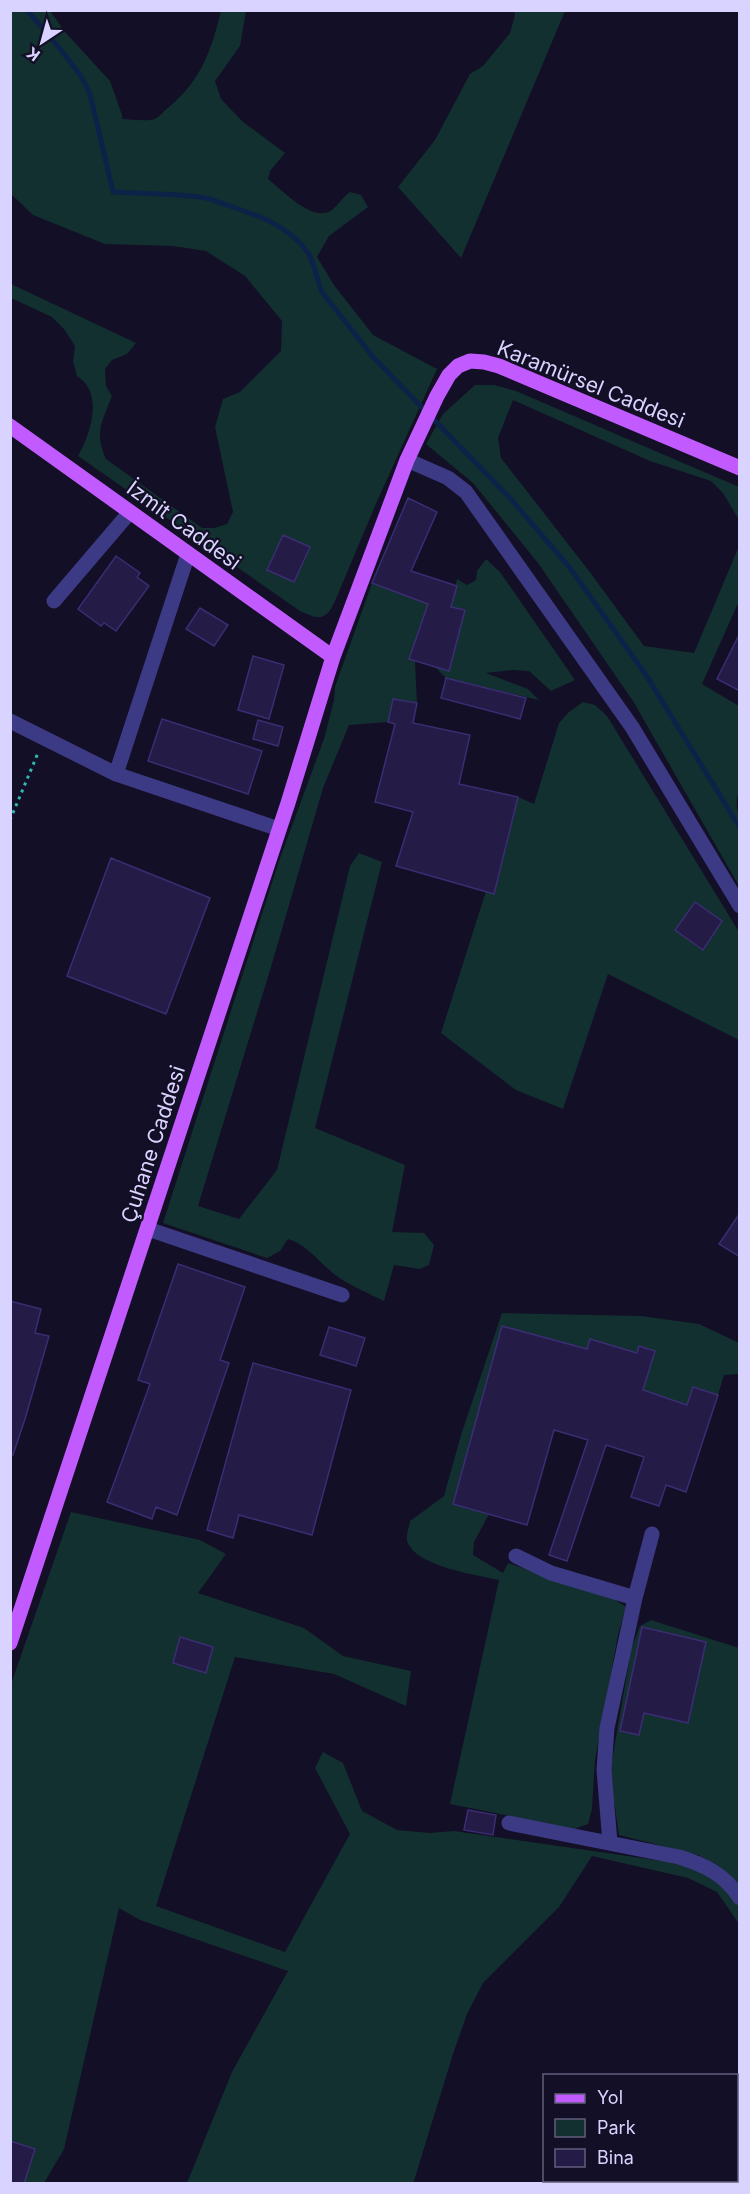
<svg xmlns="http://www.w3.org/2000/svg" width="750" height="2194" font-family="Inter,sans-serif">
<style>
.green{fill:#12302f}
.lines{fill:none;stroke-linecap:round;stroke-linejoin:round}
.stream{stroke:#0c2248;stroke-width:5}
.building{fill:#241b47;stroke:#3b2d73;stroke-width:1.5}
.path{stroke:#2fb8b0;stroke-width:3;stroke-dasharray:3 4.5;stroke-linecap:butt}
.minor{stroke:#3d3a85;stroke-width:15}
.major{stroke:#c25bff;stroke-width:15}
.labels{text-anchor:middle;dominant-baseline:central;stroke-width:4.5;stroke-linejoin:round;paint-order:stroke}
.street-label{font-size:21px;fill:#d9d4ff;stroke:#130f26}
</style>
<rect width="100%" height="100%" fill="#130f26"/>
<!-- green -->
<path class="green" d="M10,11H50L66,33L110,81L122,115V119C131,119 146,122 155,119C159,117 165,110 169,107C202,79 211,51 221,11H246L240,46L215,81L221,99L243,122L285,153L270,171L268,179C283,191 315,225 333,209C339,204 343,197 350,192L361,195L368,207L329,236L317,257L334,285L373,335L437,369L378,499L335,601C326,621 319,620 300,611L78,456C91,433 104,393 77,376L73,361L75,346L64,329L52,317L11,298V284L136,343L127,354L112,360L105,369L106,386L112,396C102,422 94,432 106,459L202,528H214L227,524L233,512L215,427L223,399L240,392L281,351L282,321L245,276L206,251L173,246L105,244L33,215L11,194Z
M514,11H565L461,258L398,187L435,140L470,74L483,66L510,33L515,15Z
M475,385H494L516,391L739,487V520L723,493L711,481L650,461L513,400L498,438L501,458L589,571L644,646L694,653L739,546V601L702,684L739,706L740,788C736,796 735,809 740,816L739,886L633,701L538,563L473,483L426,444L443,414Z
M486,559L500,572L575,680L551,691L529,671L512,670L486,673L528,689L539,700L446,678L434,666L451,662L465,610L451,607L457,579L467,585L476,580L477,571Z
M372,583L428,604L409,659L415,661L417,703L393,699L388,722L349,725L323,788L271,967L198,1206L239,1219L277,1170L350,866L359,853L382,862L315,1128L405,1165L392,1232L424,1233L434,1245L429,1265L420,1269L394,1265L384,1301C370,1294 355,1288 341,1279C322,1267 309,1245 288,1239L280,1251L267,1258L163,1223L279,861L324,739L334,700L335,687Z
M583,702L595,705L607,716L739,932V1040L608,974L563,1109L516,1090L441,1033L486,891L494,893L518,797L534,804L559,723L569,712Z
M502,1313L641,1316L699,1324L739,1343V1374L724,1375L718,1395L693,1387L687,1405L663,1397L644,1456L624,1451L654,1351L637,1354L590,1340L587,1349L502,1326L453,1504L489,1514L474,1542L473,1555L503,1573L508,1563L611,1597L626,1607L618,1635L595,1760L592,1809L588,1824L574,1829L450,1804L499,1580C477,1575 413,1566 407,1540C406,1535 409,1527 410,1521L444,1496L461,1435Z
M71,1512L200,1540L226,1554L198,1593L304,1628L343,1656L411,1671L406,1706L334,1674L235,1657L156,1906L285,1952L350,1834L315,1768L323,1752L343,1763L362,1811L397,1830L430,1833L454,1831L669,1862L705,1872L723,1885L739,1907V1924L717,1892L688,1878L592,1856L559,1907L483,1983L467,2014L453,2054L413,2184L187,2183L232,2072L288,1971L140,1920L119,1908L64,2149L44,2183L11,2184V1684Z
M651,1620L739,1648L740,1883L738,1886L717,1865L698,1855L619,1835L610,1773L631,1650L640,1626Z
M739,2091V2183H700L701,2181L736,2180V2098Z"/>
<g class="lines">
<!-- stream -->
<path class="stream" d="M27,10L61,50L81,76L90,94L113,192C142,194 172,193 200,197C209,198 218,202 227,205C257,215 290,226 308,253C316,265 316,279 322,292L373,357L510,498L570,568L646,675L740,828"/>
</g>
<!-- building -->
<path class="building" d="M408,498L437,512L411,571L457,586L451,607L465,610L449,671L409,659L428,604L372,583Z
M283,535L310,547L294,582L267,570Z
M116,556L140,573L137,577L149,586L116,631L104,623L101,626L78,609Z
M200,608L228,625L214,646L186,629Z
M740,633V691L717,679Z
M253,656L284,665L269,719L238,710Z
M446,678L526,698L520,719L441,698Z
M393,699L417,703L413,723L470,735L459,784L518,797L494,894L396,866L413,812L375,802L395,724L388,722Z
M162,719L262,751L248,794L148,761Z
M258,720L283,727L278,746L253,739Z
M111,858L210,898L166,1014L67,976Z
M695,902L722,921L703,950L675,930Z
M740,1213V1257L719,1244Z
M178,1264L245,1287L220,1360L229,1363L177,1515L156,1507L152,1519L107,1502L150,1384L138,1380Z
M10,1301L41,1309L35,1333L49,1336L25,1419L13,1455H10Z
M502,1326L587,1349L590,1339L637,1353L639,1346L655,1351L643,1390L687,1405L693,1387L718,1395L686,1492L666,1485L659,1506L631,1497L644,1457L606,1445L567,1561L549,1555L588,1440L554,1430L527,1525L453,1504Z
M329,1327L365,1338L356,1366L320,1355Z
M253,1363L351,1390L312,1535L239,1515L233,1538L207,1530Z
M642,1627L706,1642L688,1723L644,1713L639,1735L620,1731Z
M180,1637L213,1647L206,1673L173,1663Z
M468,1810L496,1815L493,1835L464,1830Z
M10,2141L35,2149L24,2184H10Z"/>
<g class="lines">
<!-- path -->
<path class="path" d="M10,820L38,753"/>
<!-- minor -->
<path class="minor" d="M407,460L448,478L466,492L632,727L740,906
M54,601L130,512
M10,721L116,774L279,829
M116,774L188,554
M148,1229L342,1295
M516,1556L551,1573L635,1598
M509,1823L679,1857C705,1865 724,1874 740,1898
M610,1843L604,1770L607,1728L635,1598L652,1534"/>
<!-- major -->
<path class="major" d="M10,426L333,657
M10,1643L288,803L333,657L407,460L437,396L449,375L458,366L470,361L484,362L499,366L740,468"/>
</g>
<g class="labels">
<!-- street labels -->
<g class="street-label">
<text transform="translate(591 384) rotate(22)">Karamürsel Caddesi</text>
<text transform="translate(184 525) rotate(36)">İzmit Caddesi</text>
<text transform="translate(153 1144) rotate(-72)">Çuhane Caddesi</text>
</g>
</g>
<!-- border -->
<rect width="750" height="2194" fill="none" stroke="#d9d4ff" stroke-width="24"/>
<!-- legend -->
<rect x="543" y="2074" width="195" height="108" fill="#130f26" stroke="#625e7d" stroke-width="1.5"/>
<rect x="555" y="2094" width="30" height="9" fill="#c25bff" stroke="#625e7d" stroke-width="1.5"/>
<text x="597" y="2104" font-size="18" fill="#d9d4ff">Yol</text>
<rect x="555" y="2119" width="30" height="18" fill="#12302f" stroke="#625e7d" stroke-width="1.5"/>
<text x="597" y="2134" font-size="18" fill="#d9d4ff">Park</text>
<rect x="555" y="2149" width="30" height="18" fill="#241b47" stroke="#625e7d" stroke-width="1.5"/>
<text x="597" y="2164" font-size="18" fill="#d9d4ff">Bina</text>
<!-- north arrow -->
<g transform="translate(42 42) rotate(216)" stroke="#130f26" stroke-width="4.5" paint-order="stroke">
<path d="M0-4.5L10 22L0 15L-10 22Z" fill="#d9d4ff"/>
<text y="-9" font-size="16" font-weight="bold" text-anchor="middle" fill="#d9d4ff">K</text>
</g>
</svg>
